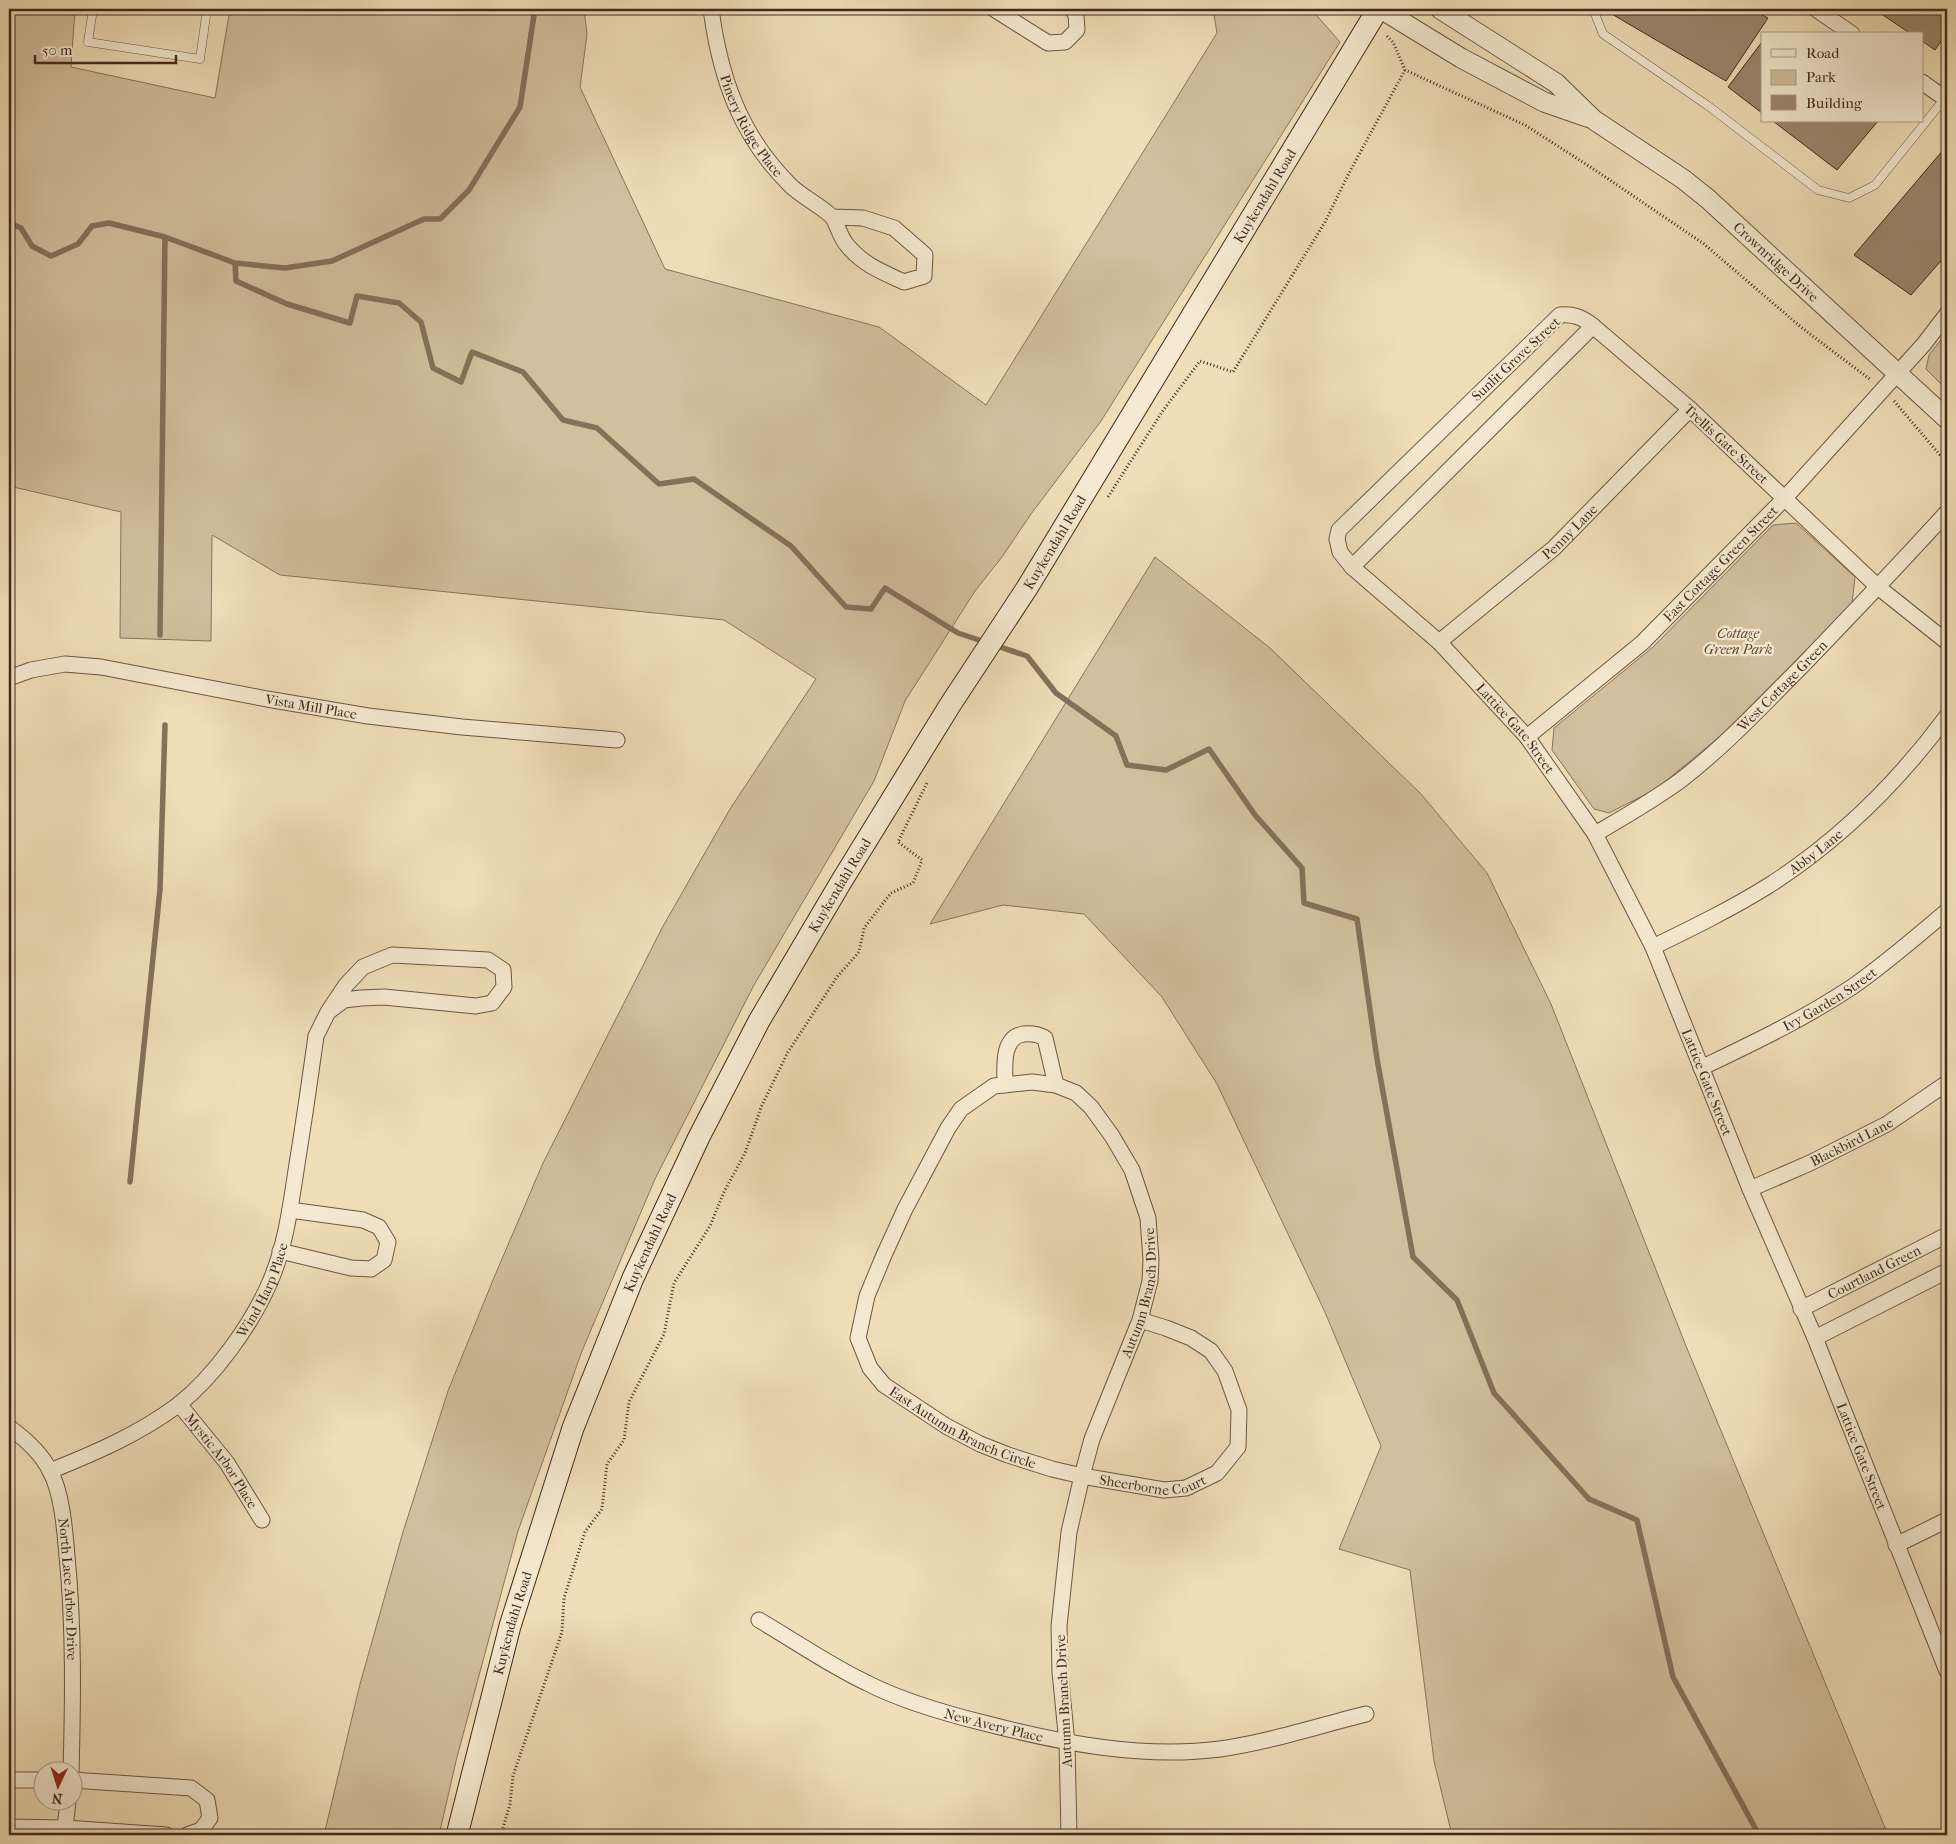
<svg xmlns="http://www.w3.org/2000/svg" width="1956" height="1844" font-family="'IM FELL French Canon',serif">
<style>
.green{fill:#d2bf9d;stroke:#8a745c}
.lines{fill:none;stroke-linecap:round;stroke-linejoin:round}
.stream{stroke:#86705a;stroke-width:5.5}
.building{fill:#9c876d;stroke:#41291c}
.service-casing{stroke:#6d5643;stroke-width:9}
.minor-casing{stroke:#6d5643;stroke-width:17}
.tertiary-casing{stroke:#6d5643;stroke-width:21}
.secondary-casing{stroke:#41291c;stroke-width:23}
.path{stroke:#41291c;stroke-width:3;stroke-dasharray:1 2.5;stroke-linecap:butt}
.service{stroke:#f5ead1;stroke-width:8}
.minor{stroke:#f5ead1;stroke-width:15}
.tertiary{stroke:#f5ead1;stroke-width:19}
.secondary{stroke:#f5ead1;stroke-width:21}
.labels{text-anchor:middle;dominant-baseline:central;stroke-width:4.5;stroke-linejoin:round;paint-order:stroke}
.street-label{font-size:14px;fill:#41291c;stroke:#f5ead1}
.park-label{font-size:14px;font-style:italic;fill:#5e4736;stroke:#f5ead1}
</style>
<rect width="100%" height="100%" fill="#f0deb8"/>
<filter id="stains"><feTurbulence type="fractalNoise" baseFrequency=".004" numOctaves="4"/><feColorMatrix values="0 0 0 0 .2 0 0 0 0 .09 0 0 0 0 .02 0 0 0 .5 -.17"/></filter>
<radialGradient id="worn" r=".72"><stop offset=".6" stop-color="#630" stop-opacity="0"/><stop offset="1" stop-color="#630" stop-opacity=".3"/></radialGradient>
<!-- green -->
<path class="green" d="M9,9H75L71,67L215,98L230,9H584L587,34L580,87L665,269L879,327L986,405L1217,33L1213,9H1311L1340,42L1101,421L1031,514L1002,557L975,591L905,701L874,781L754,985L655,1179L582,1351L518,1531L457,1757L439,1835H324L360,1684L403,1532L448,1391L493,1280L543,1163L662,928L730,809L816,679L724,620L280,575L212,535L211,641L120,638L121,512L9,486Z
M1947,332V390L1926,369L1929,355Z
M1796,523L1855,577L1852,604L1723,734L1656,789L1609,813L1594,809L1552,750L1554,728L1653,647L1773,525Z
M1155,557L1270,648L1421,794L1487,873L1551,1004L1686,1346L1888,1835H1452L1434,1761L1410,1570L1339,1549L1381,1446L1324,1310L1217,1084L1162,997L1084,914L1003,905L930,924Z"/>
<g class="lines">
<!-- stream -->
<path class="stream" d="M9,223L21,228L32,246L51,256L78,244L92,226L109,223L165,237L235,263L236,281L287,304L350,323L357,296L399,303L421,322L433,368L461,382L472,352L523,372L563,420L597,428L659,484L694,479L791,546L846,607L871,609L885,588L958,633L985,642
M235,263L285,268L332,261L424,219H440L469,190L520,107L534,15L532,9
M160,635L165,237
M994,645L1027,656L1056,693L1116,736L1127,765L1166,770L1209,749L1255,815L1302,868L1304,903L1357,919L1377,1059L1413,1257L1457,1300L1494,1393L1589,1499L1637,1520L1673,1677L1759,1835
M130,1182L160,889L165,725"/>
</g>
<!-- building -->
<path class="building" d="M1612,9H1752L1768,18L1726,81L1610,13Z
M1874,9H1947V32L1935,50L1922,41V34H1911Z
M1762,42V113L1728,87Z
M1773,121H1878L1837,170Z
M1944,149L1947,152V254L1911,295L1854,255Z"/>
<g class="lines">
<defs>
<path id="service" d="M93,9L88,42L200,59L207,9
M1593,9L1603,34L1707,105L1818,190L1849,198L1875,185L1945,98"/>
<g id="minor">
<path id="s1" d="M711,9C720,77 740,136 791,186C801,196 826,209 833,218C838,226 840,237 847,245C862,264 882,272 904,282L924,276L925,255L894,228L863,218L832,217"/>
<path d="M994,9L1048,43L1065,42L1077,30L1076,15L1072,9"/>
<path d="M1816,9L1852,34"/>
<path d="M1922,82L1947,100"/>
<path d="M1352,567L1593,326"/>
<path id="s2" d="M1439,642L1554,548L1690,409"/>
<path id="s3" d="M1947,642L1878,587L1690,409L1593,326C1582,317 1574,314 1560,315L1339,530L1337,539L1340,552L1352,567L1439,642L1527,737L1595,834L1653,947L1750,1189L1815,1338L1947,1671"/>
<path id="s4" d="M9,678L31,670L65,664L101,667L267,699L368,716L462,727L617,740"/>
<path id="s5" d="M1527,737L1642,643L1784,499L1924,344L1947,314"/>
<path id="s6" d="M1595,834C1624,817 1654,800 1681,780C1725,746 1763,705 1802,666C1851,615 1900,564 1947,512"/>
<path id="s7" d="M1653,947C1692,928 1731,909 1768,886C1837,842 1898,782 1947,716"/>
<path id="s8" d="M1701,1068C1753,1043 1804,1019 1852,987C1885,964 1916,937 1947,911"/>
<path d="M1005,1085C1005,1068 1001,1038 1023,1034C1031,1033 1038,1034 1045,1038L1056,1085"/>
<path id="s9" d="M1750,1189L1810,1163L1887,1124L1947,1083"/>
<path d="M280,1251L351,1268L371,1269L384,1260L388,1242L379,1227L363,1220L290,1210"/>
<path id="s10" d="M1801,1309L1947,1235"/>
<path d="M1815,1338L1947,1271"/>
<path id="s11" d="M179,1404L227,1463L262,1520"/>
<path id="s12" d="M9,1427C24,1438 42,1454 50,1471C62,1492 65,1532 67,1556C74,1628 73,1699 71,1772"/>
<path id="s13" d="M50,1471C95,1453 139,1434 178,1405C214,1377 252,1324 270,1282C286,1245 291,1203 297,1164C304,1121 310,1079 316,1036L328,1012L346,985L363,967L392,955L488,960L503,970L504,987L492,1003L476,1006L384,997L361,998L344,1000L328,1012"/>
<path d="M1896,1545L1947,1520"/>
<path id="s14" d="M759,1620C795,1641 829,1665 867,1683C904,1702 947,1714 988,1724C1062,1743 1142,1759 1220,1749C1269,1742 1318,1726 1366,1714"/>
<path d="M9,1780H42"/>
<path d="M72,1780L191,1788L207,1800L210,1818L201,1830L187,1835"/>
<path d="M9,1827L65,1828L166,1835"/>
<path d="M64,1835L68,1802"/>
<path id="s15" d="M1069,1835L1067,1743L1060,1672L1059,1626L1069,1532L1082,1476L1092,1439L1140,1320L1150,1281L1151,1260L1148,1218L1132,1170L1112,1136L1091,1107L1076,1093L1056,1085L1032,1082L994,1086L961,1109L948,1128L905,1209L884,1255L867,1296L858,1338L870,1368L884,1385L946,1426L980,1444L1008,1455L1052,1469L1082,1476L1164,1490L1186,1488L1217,1473L1238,1447L1239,1410L1225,1371L1211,1351L1191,1338L1166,1328L1140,1320"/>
</g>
<g id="tertiary">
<path d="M1381,9L1461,58L1544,102L1587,117"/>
<path id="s16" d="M1440,9L1556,83L1594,120L1683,179L1708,199L1947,419"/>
</g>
<g id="secondary">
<path id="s17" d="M457,1835L510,1626L573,1428L633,1278L699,1137L759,1021L841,882L950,705L1027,588L1378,9"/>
</g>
</defs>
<!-- service casing -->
<use href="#service" class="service-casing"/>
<!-- minor casing -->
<use href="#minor" class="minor-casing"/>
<!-- tertiary casing -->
<use href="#tertiary" class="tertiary-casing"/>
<!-- secondary casing -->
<use href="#secondary" class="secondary-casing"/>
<!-- path -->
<path class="path" d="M1387,36L1393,42L1405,70L1525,125L1598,172L1704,244L1802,328L1871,380
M1894,401L1940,455L1947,459
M1108,497L1162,412L1200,361L1233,372L1325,222L1349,173L1405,70
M501,1835L510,1804L513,1776L562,1632L564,1598L585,1532L602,1509L607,1464L624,1440L629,1402L664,1334L674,1283L710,1226L724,1192L745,1153L762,1105L788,1052L837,977L859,952L864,928L891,893L913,883L922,860L898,842L927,783"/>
<!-- service -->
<use href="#service" class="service"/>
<!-- minor -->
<use href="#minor" class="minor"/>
<!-- tertiary -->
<use href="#tertiary" class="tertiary"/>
<!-- secondary -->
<use href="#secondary" class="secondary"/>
</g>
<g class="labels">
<!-- street labels -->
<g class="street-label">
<text stroke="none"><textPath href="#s1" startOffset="125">Pinery Ridge Place</textPath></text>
<text stroke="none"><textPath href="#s17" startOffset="1839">Kuykendahl Road</textPath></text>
<text stroke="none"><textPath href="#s16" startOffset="422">Crownridge Drive</textPath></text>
<text transform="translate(1516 359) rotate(-43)">Sunlit Grove Street</text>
<text transform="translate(1726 444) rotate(43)">Trellis Gate Street</text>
<text stroke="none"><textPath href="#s2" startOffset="171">Penny Lane</textPath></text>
<text stroke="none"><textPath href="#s17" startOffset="1434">Kuykendahl Road</textPath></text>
<text stroke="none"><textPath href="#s5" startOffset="260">East Cottage Green Street</textPath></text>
<text stroke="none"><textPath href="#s6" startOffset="240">West Cottage Green</textPath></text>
<text stroke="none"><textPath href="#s4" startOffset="308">Vista Mill Place</textPath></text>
<text stroke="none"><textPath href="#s3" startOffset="1091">Lattice Gate Street</textPath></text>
<text stroke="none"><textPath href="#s7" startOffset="189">Abby Lane</textPath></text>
<text stroke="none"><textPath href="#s17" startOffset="1029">Kuykendahl Road</textPath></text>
<text stroke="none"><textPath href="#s8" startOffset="146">Ivy Garden Street</textPath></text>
<text stroke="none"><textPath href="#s3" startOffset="1496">Lattice Gate Street</textPath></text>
<text stroke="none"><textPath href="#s9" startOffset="112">Blackbird Lane</textPath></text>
<text stroke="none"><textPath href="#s17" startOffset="624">Kuykendahl Road</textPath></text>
<text stroke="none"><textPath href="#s10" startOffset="82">Courtland Green</textPath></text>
<text stroke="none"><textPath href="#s13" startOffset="289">Wind Harp Place</textPath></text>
<text stroke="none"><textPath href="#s15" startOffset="555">Autumn Branch Drive</textPath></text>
<text stroke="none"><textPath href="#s15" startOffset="1299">East Autumn Branch Circle</textPath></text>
<text stroke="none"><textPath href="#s3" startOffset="1901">Lattice Gate Street</textPath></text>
<text stroke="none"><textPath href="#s11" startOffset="71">Mystic Arbor Place</textPath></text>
<text stroke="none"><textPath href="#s15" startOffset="1501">Sheerborne Court</textPath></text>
<text stroke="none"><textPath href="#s12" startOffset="181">North Lace Arbor Drive</textPath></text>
<text stroke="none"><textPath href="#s17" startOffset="219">Kuykendahl Road</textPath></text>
<text transform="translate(1064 1701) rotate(-93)">Autumn Branch Drive</text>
<text stroke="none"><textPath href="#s14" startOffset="259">New Avery Place</textPath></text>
</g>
<!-- park labels -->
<g class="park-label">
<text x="1738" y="633">Cottage<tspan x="1738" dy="16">Green Park</tspan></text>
</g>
</g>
<!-- margin -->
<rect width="1956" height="1844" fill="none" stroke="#f0deb8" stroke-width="30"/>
<rect x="10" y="10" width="1936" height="1824" fill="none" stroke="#41291c" stroke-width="2.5"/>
<rect x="15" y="15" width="1926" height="1814" fill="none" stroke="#41291c"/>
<!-- legend -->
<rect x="1761" y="32" width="162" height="90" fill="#f5ead1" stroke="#ad9d89"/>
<rect x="1771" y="49" width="25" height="8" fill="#f5ead1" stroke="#ad9d89"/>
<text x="1806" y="58" font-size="15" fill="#41291c">Road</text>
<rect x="1771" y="70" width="25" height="15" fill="#d2bf9d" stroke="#ad9d89"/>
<text x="1806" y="82" font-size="15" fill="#41291c">Park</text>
<rect x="1771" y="95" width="25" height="15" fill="#9c876d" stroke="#ad9d89"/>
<text x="1806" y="108" font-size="15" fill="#41291c">Building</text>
<!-- north arrow -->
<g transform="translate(58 1786) rotate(184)"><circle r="24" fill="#f5ead1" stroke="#ad9d89"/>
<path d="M0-4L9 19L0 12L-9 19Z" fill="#8f2418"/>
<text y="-8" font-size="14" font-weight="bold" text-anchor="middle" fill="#41291c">N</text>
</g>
<!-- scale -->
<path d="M35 55v8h141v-8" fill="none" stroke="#41291c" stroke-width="2.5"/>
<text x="42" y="55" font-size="15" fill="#41291c" stroke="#f5ead1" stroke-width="4" paint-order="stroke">50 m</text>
<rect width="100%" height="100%" filter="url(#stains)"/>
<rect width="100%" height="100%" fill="url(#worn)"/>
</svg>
